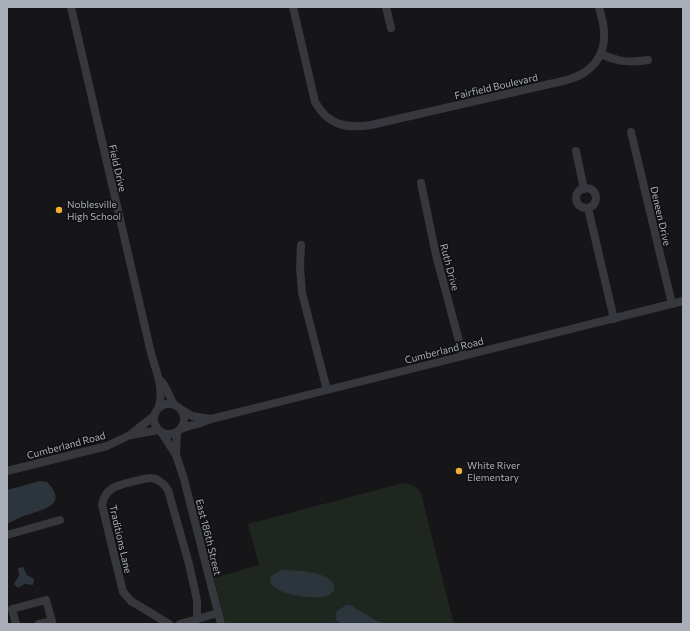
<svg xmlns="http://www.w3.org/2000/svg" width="690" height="631" font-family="Commissioner,sans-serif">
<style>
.green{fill:#1e261f}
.water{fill:#2c353c}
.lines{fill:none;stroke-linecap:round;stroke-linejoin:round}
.minor{stroke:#37383d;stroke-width:8}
.poi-dot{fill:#f2b134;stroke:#111113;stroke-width:1.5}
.labels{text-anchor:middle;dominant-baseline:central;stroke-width:3.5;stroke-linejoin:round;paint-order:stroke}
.street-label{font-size:10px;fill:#a8adb8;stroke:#111113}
.poi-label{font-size:10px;fill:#a8adb8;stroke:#111113;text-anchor:start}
</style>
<rect width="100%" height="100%" fill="#161618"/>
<!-- green -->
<path class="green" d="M403,483C419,486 422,490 424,506L454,624H225L214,578L259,565L248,524Z"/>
<!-- water -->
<path class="water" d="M40,481L47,482C67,503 48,508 30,514C22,516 15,520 7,524V490Z
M23,567L27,575L34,579L33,585L25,584L18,588L14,584L19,575L18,568Z
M281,570C293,570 331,571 334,586C335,590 333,592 330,594C320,602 275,595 270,582L271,576Z
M346,605H350L377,621L388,624H342L336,620C333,610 340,610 346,605Z"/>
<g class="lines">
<!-- minor -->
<path class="minor" d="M71,7L151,353C156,371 164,388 159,407
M293,7L315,102C328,125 346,129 371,125L567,80C590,74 606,57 604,32C604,24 601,15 599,7
M386,7L391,28
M601,54C619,62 629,63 648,60
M631,132L672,304
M576,151L584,189
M421,183L436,255L463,356
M576 198a10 10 0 1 1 20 0a10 10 0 1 1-20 0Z
M588,208L614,319
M301,245L300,267L302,293L327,390
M161,381C167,387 169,397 174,404
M154 419a15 15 0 1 1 30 0a15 15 0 1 1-30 0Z
M182,410L192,416L211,419
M181,429C191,425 201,424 211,419L683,301
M162,433L176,455L184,479L221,624
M131,435L158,430
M176,455L177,432
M7,471L107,446L130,435L154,416
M7,535L60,520
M16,624L12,609L46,600L52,621L39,624
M169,624L131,601L123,592L102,505C105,487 119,485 135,481C140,480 145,478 150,478C158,478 164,484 168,490L189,564L197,600V618
M180,624L218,613"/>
</g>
<!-- markers -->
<g class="poi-dot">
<circle cx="59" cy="210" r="4"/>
<circle cx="459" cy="471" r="4"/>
</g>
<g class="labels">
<!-- street labels -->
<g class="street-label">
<text transform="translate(496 86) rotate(-13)">Fairfield Boulevard</text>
<text transform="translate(118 168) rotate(77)">Field Drive</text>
<text transform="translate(661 216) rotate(77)">Deneen Drive</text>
<text transform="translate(450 267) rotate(75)">Ruth Drive</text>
<text transform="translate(444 350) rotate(-14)">Cumberland Road</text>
<text transform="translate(66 445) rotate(-15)">Cumberland Road</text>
<text transform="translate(209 537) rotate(76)">East 186th Street</text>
<text transform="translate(121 539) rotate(77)">Traditions Lane</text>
</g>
<!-- poi labels -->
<g class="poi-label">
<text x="67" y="204">Noblesville<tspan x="67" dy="12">High School</tspan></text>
<text x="467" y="465">White River<tspan x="467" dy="12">Elementary</tspan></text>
</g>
</g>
<!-- border -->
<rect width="690" height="631" fill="none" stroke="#a8adb8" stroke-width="16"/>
</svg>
